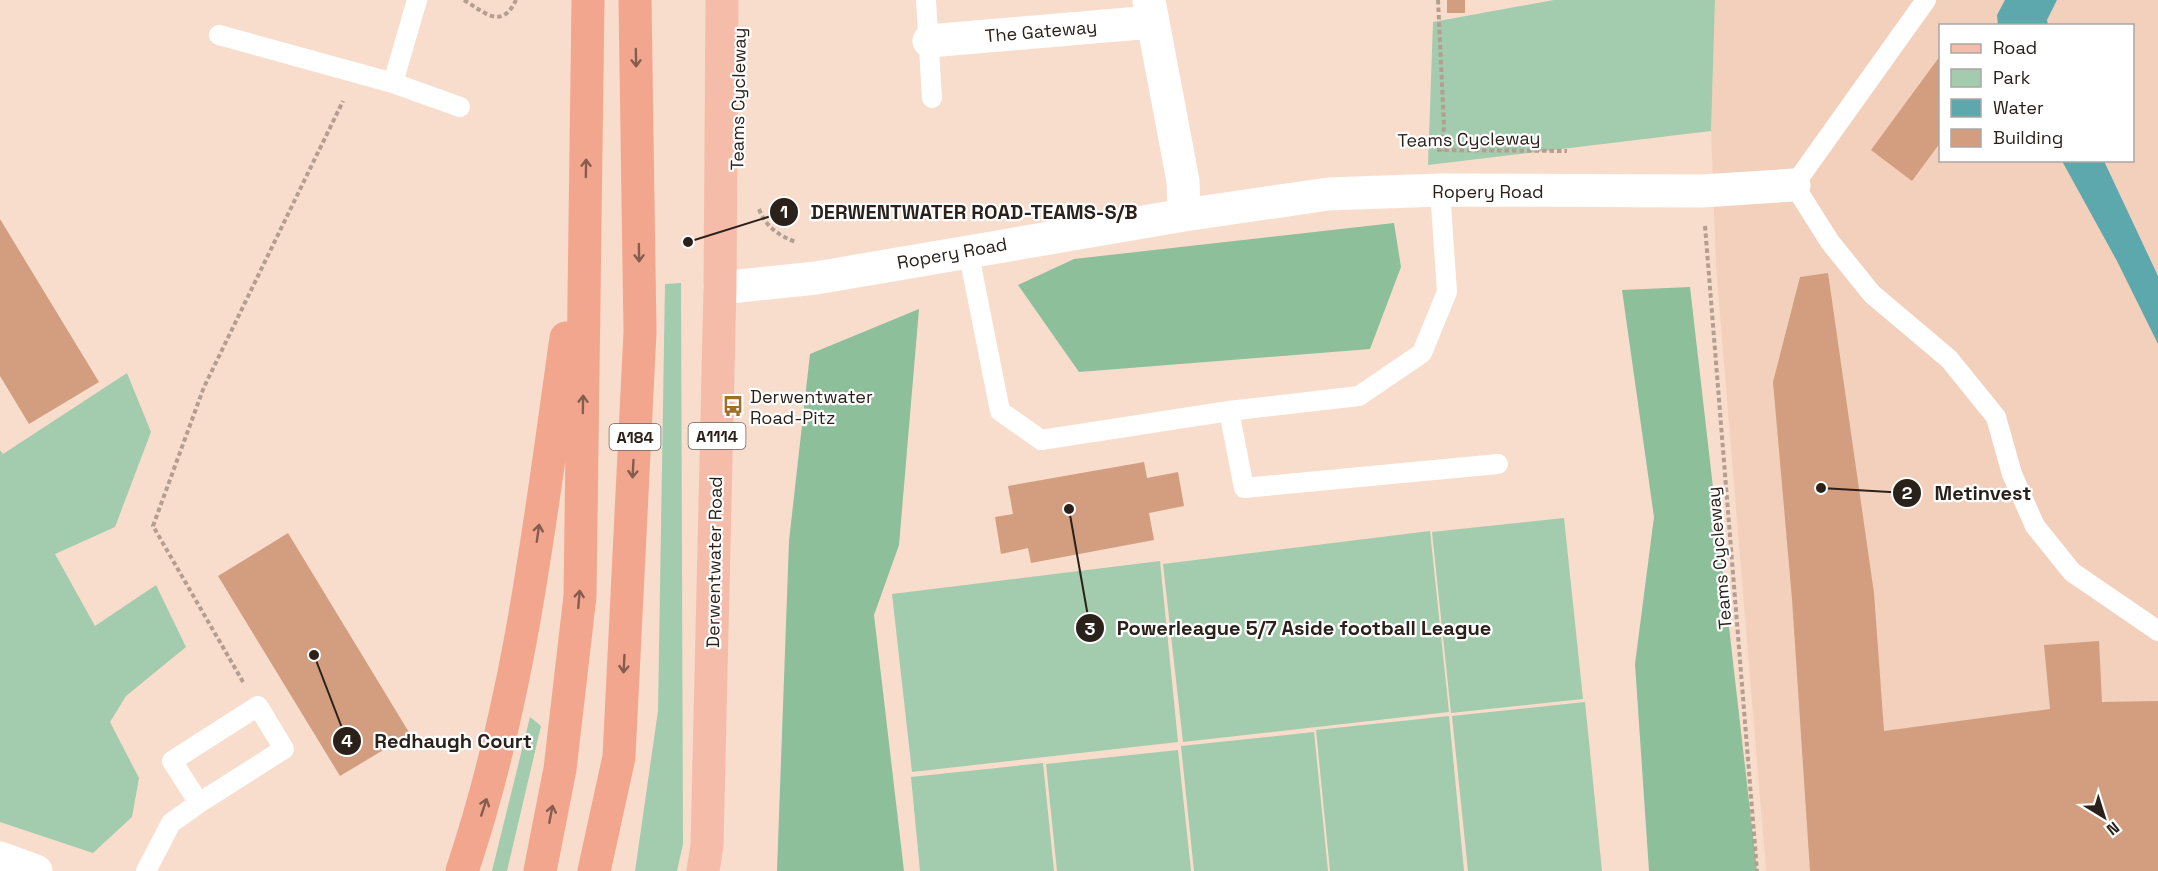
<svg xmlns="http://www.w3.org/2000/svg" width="2158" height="871" font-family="'Space Grotesk',sans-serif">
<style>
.built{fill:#f2d0bc;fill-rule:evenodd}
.green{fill:#a3cbad}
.forest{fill:#8cbf9a}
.water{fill:#5ca8ad}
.building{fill:#d29e7f}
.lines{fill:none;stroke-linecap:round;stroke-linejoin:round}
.path{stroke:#b39e91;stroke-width:4;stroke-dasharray:4.5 3;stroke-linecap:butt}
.service{stroke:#fff;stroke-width:20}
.minor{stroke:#fff;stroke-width:33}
.primary{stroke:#f6bcaa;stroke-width:33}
.trunk{stroke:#f3a68e;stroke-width:33}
.oneway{stroke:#855d4f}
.labels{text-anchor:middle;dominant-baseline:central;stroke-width:4.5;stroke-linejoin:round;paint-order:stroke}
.shield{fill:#fff;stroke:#6b645f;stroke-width:1.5}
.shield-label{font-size:16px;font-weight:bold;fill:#2b211b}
.street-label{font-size:18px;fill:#2b211b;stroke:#fff}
.poi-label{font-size:18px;fill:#2b211b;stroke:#fff;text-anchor:start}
.leader{fill:none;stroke:#2b211b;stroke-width:2}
.callout-dot{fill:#2b211b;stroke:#fff;stroke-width:2}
.mark-label{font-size:18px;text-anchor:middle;font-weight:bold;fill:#fff}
.callout-label{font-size:20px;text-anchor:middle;font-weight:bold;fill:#2b211b;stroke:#fff;stroke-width:4.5;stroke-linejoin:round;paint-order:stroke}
</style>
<rect width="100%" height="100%" fill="#f8ddcc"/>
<!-- built -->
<path class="built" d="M1715,0H2158V871H1766L1716,266L1711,131ZM1940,26H2132V160H1940Z"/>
<!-- green -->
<path class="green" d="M1554,0H1715L1711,131L1428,165L1433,22Z
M681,283L683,844L677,871H635L658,711L665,284Z
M127,373L151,432L115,527L55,554L95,626L156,585L186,647L126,696L110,722L139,778L132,817L93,853L0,822V450L3,454Z
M1564,518L1583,699L1451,713L1432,532Z
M1430,531L1449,712L1183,742L1163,564Z
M1160,561L1178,742L912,772L892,594Z
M1585,702L1602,871H1468L1452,716Z
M1449,716L1464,871H1330L1316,730Z
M530,717L541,726L507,871H492Z
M1314,732L1328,871H1194L1181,746Z
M1178,750L1191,871H1057L1046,764Z
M1043,763L1054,871H920L911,777Z"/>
<!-- forest -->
<path class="forest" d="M1394,223L1401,267L1370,349L1079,372L1018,285L1074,259Z
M1690,287L1757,871H1649L1635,664L1654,517L1622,290Z
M919,309L899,545L874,615L904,871H777L789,541L810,354Z"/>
<!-- water -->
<path class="water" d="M2005,0H2057L2047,20L2048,25H1998L1997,15Z
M2062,161H2104L2158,276V344L2117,261Z"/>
<!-- building -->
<path class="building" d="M1447,0H1465V13H1447Z
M1940,56V143L1912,181L1871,150Z
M0,219L99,382L29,424L0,376Z
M1828,273L1874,593L1884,731L2050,709L2044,645L2099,641L2102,702L2158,701V871H1810L1792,599L1773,382L1800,277Z
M1144,462L1147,478L1178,472L1184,506L1149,513L1154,540L1031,563L1028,548L1001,554L995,517L1013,514L1008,486Z
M288,533L410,734L340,776L218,576Z"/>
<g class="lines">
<!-- path -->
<path class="path" d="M464,0C485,13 502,30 516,0
M1438,0L1444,126L1442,151
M1437,150L1567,151
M759,209C765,226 779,236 796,242
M1705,226L1757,871
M243,682L153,526L204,387L343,101"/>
<!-- service -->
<path class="service" d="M926,0L932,98
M1926,0L1794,185L1830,242L1872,294L1949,359L1996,417L2012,474L2035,526L2072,572L2158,631
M219,35L393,83L460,107
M393,83L417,0
M968,250L1000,411L1041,440L1229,411L1244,488L1498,464
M1229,411L1359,396L1422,353L1447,292L1440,190
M146,871L171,823L199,803L172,761L258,706L284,749L199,803"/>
<!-- minor -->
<path class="minor" d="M1149,1L1183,181L1184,215
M929,41L1152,22
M720,288L816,278L1184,215L1328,194L1440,190L1702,191L1794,185
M0,858L36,871"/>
<!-- primary -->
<path class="primary" d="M703,871L707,846L720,288L722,0"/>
<!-- trunk -->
<path class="trunk" d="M462,871C521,696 540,519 566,338
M540,871L560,769L580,596L588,0
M594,871L619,757L640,332L635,0"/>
</g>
<!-- one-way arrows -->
<defs><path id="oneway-shaft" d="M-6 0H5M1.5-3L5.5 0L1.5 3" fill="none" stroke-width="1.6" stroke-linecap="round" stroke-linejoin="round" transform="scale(1.5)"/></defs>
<g class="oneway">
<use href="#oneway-shaft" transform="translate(636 58) rotate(89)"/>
<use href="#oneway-shaft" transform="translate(586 168) rotate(-89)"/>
<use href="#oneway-shaft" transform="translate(639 253) rotate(89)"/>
<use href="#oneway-shaft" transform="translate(583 404) rotate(-89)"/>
<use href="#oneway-shaft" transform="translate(633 469) rotate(93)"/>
<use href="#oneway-shaft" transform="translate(538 533) rotate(-82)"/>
<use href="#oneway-shaft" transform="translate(579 599) rotate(-85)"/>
<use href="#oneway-shaft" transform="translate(624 664) rotate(93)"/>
<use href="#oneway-shaft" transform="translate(484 807) rotate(-72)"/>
<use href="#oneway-shaft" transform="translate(551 814) rotate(-79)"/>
</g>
<!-- icons -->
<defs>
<symbol id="bus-bare" viewBox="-9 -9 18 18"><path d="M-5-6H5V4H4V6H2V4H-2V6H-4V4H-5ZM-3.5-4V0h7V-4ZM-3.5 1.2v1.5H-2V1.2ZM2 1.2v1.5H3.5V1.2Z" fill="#a16e25" stroke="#fff" stroke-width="2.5" paint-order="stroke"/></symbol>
</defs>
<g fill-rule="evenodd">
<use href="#bus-bare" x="718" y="391" width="30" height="30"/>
</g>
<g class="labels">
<!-- shield labels -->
<g class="shield">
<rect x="688.5" y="423" width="57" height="26" rx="4.5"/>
<rect x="609.5" y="424" width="51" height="26" rx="4.5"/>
</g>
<g class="shield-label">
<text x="717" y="436">A1114</text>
<text x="635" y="437">A184</text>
</g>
<!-- street labels -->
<g class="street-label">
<text transform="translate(1041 31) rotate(-5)">The Gateway</text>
<text transform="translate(738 99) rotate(-89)">Teams Cycleway</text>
<text transform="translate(1469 139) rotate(-1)">Teams Cycleway</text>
<text x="1488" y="191">Ropery Road</text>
<text transform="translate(952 253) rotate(-10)">Ropery Road</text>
<text transform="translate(1719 558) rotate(-95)">Teams Cycleway</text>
<text transform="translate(714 562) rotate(-89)">Derwentwater Road</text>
</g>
<!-- poi labels -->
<g class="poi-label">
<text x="750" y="396">Derwentwater<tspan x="750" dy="21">Road-Pitz</tspan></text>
</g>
</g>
<!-- callouts -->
<path class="leader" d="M688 242L784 212M1821 488L1907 493M1069 509L1090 628M314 655L347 741"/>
<g class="callout-dot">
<circle cx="688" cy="242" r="6"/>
<circle cx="1821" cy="488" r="6"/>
<circle cx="1069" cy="509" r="6"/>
<circle cx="314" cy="655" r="6"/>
<circle cx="784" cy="212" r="15"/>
<circle cx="1907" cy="493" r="15"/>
<circle cx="1090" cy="628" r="15"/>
<circle cx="347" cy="741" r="15"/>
</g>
<g class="mark-label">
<text x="784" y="218">1</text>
<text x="1907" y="499">2</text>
<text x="1090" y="635">3</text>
<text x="347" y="747">4</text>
</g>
<g class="callout-label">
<text x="974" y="219">DERWENTWATER ROAD-TEAMS-S/B</text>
<text x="1983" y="500">Metinvest</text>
<text x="1304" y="635">Powerleague 5/7 Aside football League</text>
<text x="453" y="748">Redhaugh Court</text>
</g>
<!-- legend -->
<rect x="1939" y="24" width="195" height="138" fill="#ffffff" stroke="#aaa6a4" stroke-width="1.5"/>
<rect x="1951" y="44" width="30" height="9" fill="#f6bcaa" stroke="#aaa6a4" stroke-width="1.5"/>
<text x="1993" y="54" font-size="18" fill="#2b211b">Road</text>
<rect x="1951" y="69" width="30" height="18" fill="#a3cbad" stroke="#aaa6a4" stroke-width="1.5"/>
<text x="1993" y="84" font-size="18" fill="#2b211b">Park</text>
<rect x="1951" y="99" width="30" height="18" fill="#5ca8ad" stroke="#aaa6a4" stroke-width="1.5"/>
<text x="1993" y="114" font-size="18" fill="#2b211b">Water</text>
<rect x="1951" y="129" width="30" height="18" fill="#d29e7f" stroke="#aaa6a4" stroke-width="1.5"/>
<text x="1993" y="144" font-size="18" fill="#2b211b">Building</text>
<!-- north arrow -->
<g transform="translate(2104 817) rotate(142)" stroke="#ffffff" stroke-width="4.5" paint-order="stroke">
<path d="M0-4.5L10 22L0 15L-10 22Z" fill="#2b211b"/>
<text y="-9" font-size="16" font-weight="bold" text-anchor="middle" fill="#2b211b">N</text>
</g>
</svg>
